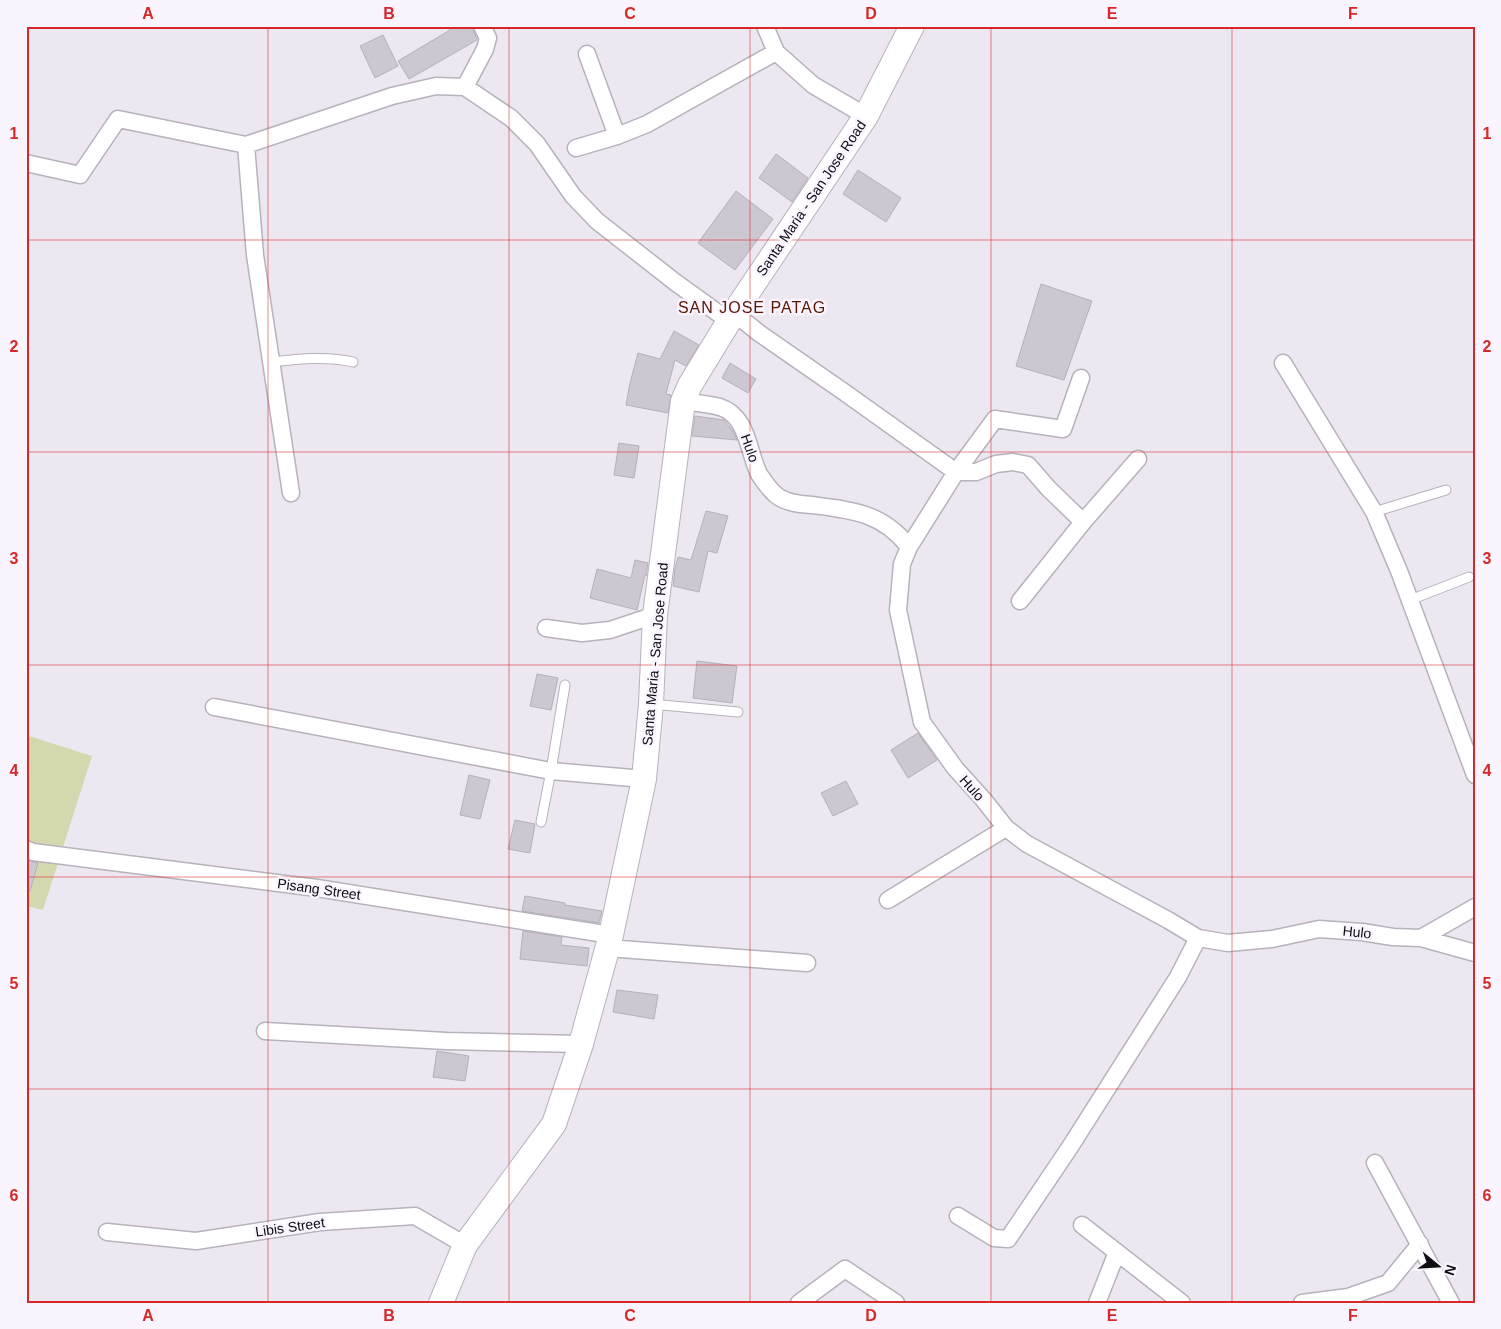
<svg xmlns="http://www.w3.org/2000/svg" width="1501" height="1329" font-family="Arial,sans-serif">
<style>
.green{fill:#d5d8af}
.building{fill:#ccc7d0;stroke:#b5b0b9}
.lines{fill:none;stroke-linecap:round;stroke-linejoin:round}
.lane-casing{stroke:#b7b2bb;stroke-width:11}
.street-casing{stroke:#b7b2bb;stroke-width:19}
.secondary-casing{stroke:#b7b2bb;stroke-width:26}
.lane{stroke:#fff;stroke-width:9}
.street{stroke:#fff;stroke-width:16}
.secondary{stroke:#fff;stroke-width:24}
.grid{fill:none;stroke:#d62828;stroke-width:1;stroke-opacity:0.55}
.labels{text-anchor:middle;dominant-baseline:central;stroke-width:5;stroke-linejoin:round;paint-order:stroke}
.street-label{font-size:14px;fill:#0e0d10;stroke:#f9f4fe}
.quarter-label{font-size:16px;letter-spacing:1px;fill:#591704;stroke:#f9f4fe}
.neatline{fill:none;stroke:#d62828;stroke-width:2}
.grid-label{font-size:16px;text-anchor:middle;font-weight:bold;fill:#d62828}
</style>
<rect width="100%" height="100%" fill="#ece7f0"/>
<!-- green -->
<path class="green" d="M26,735L92,756L43,910L26,906Z"/>
<!-- building -->
<path class="building" d="M448,26H472L477,40L409,79L398,61L450,30Z
M383,35L398,66L375,78L360,46Z
M776,154L808,178L792,202L759,178Z
M858,170L901,198L886,222L843,194Z
M736,191L773,219L735,270L698,243Z
M1041,284L1092,301L1064,380L1016,366Z
M674,331L699,345L686,366L675,360L666,394L671,395L668,413L626,405L630,383L638,353L660,359Z
M730,363L756,379L748,393L722,378Z
M695,416L724,420L733,431L737,440L692,436Z
M619,443L639,446L634,478L614,475Z
M706,511L728,516L717,553L708,551L699,592L673,586L675,568L678,557L691,560Z
M635,560L648,563L646,576L645,575L637,610L590,598L597,569L631,578Z
M697,661L737,666L732,703L693,698Z
M537,674L558,678L551,710L530,706Z
M918,733L937,760L908,778L891,750Z
M469,775L490,780L480,819L460,815Z
M846,781L858,804L833,816L821,793Z
M515,820L535,824L530,853L508,849Z
M26,860L38,863L30,891H26Z
M525,896L565,903V905L602,911L599,923L522,911Z
M523,931L562,937L561,945L589,948L587,966L520,959Z
M617,990L658,995L654,1019L613,1012Z
M437,1051L469,1056L465,1081L433,1077Z"/>
<g class="lines">
<defs>
<path id="lane" d="M271,362C299,359 326,356 353,362
M1374,512L1446,490
M1410,600L1469,577
M651,704L738,712
M541,822L551,771L565,685"/>
<path id="street" d="M765,26L776,52L813,85L866,116
M587,54L617,136
M465,87L485,49L488,38L482,26
M576,148L617,136L647,124L776,52
M26,163L80,175L118,119L246,145
M734,313L759,333L844,392L956,472L995,419L1063,429L1081,378
M1283,363L1374,512L1399,571L1475,775
M683,401C695,403 709,404 720,407C748,416 748,452 759,474C763,480 770,490 776,495C786,503 799,504 812,505C852,510 883,513 909,547L902,564L898,610L922,722L955,768L983,799L1006,828L1027,844L1168,920L1198,938L1228,943L1272,939L1319,929L1362,932L1393,937L1421,938L1475,953
M291,493L255,255L246,145L392,96L436,86L465,87L511,118L537,144L573,196L597,221L675,282L729,321
M1083,522L1138,459
M909,547L956,472H976L996,464L1013,462L1028,465L1048,488L1083,522L1020,601
M546,628L582,633L610,630L655,615
M214,707L551,771L644,779
M26,849L33,852L317,888L611,935
M888,900L1006,828
M1421,938L1475,907
M607,948L807,963
M265,1031L446,1041L581,1044
M1375,1163L1451,1303
M958,1216L994,1238L1008,1239L1070,1147L1178,977L1198,938
M1082,1225L1182,1303
M107,1232L196,1241L320,1222L415,1216L465,1245
M799,1303L845,1269L896,1303
M1097,1303L1117,1252
M1302,1303L1348,1297L1388,1283L1420,1244"/>
<path id="secondary" d="M441,1303L465,1245L554,1124L581,1044L611,935L644,779L651,704L655,615L683,401L690,385L734,313L866,116L912,26"/>
</defs>
<!-- lane casing -->
<use href="#lane" class="lane-casing"/>
<!-- street casing -->
<use href="#street" class="street-casing"/>
<!-- secondary casing -->
<use href="#secondary" class="secondary-casing"/>
<!-- lane -->
<use href="#lane" class="lane"/>
<!-- street -->
<use href="#street" class="street"/>
<!-- secondary -->
<use href="#secondary" class="secondary"/>
</g>
<!-- grid -->
<path class="grid" d="M268,26V1303M509,26V1303M750,26V1303M991,26V1303M1232,26V1303M26,240H1475M26,452H1475M26,665H1475M26,877H1475M26,1089H1475"/>
<g class="labels">
<!-- street labels -->
<g class="street-label">
<text transform="translate(811 198) rotate(-56)">Santa Maria - San Jose Road</text>
<text transform="translate(750 448) rotate(70)">Hulo</text>
<text transform="translate(655 654) rotate(-85)">Santa Maria - San Jose Road</text>
<text transform="translate(972 788) rotate(48)">Hulo</text>
<text transform="translate(319 889) rotate(8)">Pisang Street</text>
<text transform="translate(1357 932) rotate(6)">Hulo</text>
<text transform="translate(290 1227) rotate(-8)">Libis Street</text>
</g>
<!-- quarter labels -->
<g class="quarter-label">
<text x="752" y="307">SAN JOSE PATAG</text>
</g>
</g>
<!-- border -->
<rect width="1501" height="1329" fill="none" stroke="#f9f4fe" stroke-width="55"/>
<!-- north arrow -->
<g transform="translate(1438 1266) rotate(108)" stroke="#f9f4fe" stroke-width="4" paint-order="stroke">
<path d="M0-4L9 19L0 12L-9 19Z" fill="#0e0d10"/>
<text y="-8" font-size="14" font-weight="bold" text-anchor="middle" fill="#0e0d10">N</text>
</g>
<rect x="28" y="28" width="1446" height="1274" class="neatline"/>
<g class="grid-label">
<text x="148" y="19">A</text>
<text x="389" y="19">B</text>
<text x="630" y="19">C</text>
<text x="871" y="19">D</text>
<text x="1112" y="19">E</text>
<text x="1353" y="19">F</text>
<text x="14" y="139">1</text>
<text x="1487" y="139">1</text>
<text x="14" y="352">2</text>
<text x="1487" y="352">2</text>
<text x="14" y="564">3</text>
<text x="1487" y="564">3</text>
<text x="14" y="776">4</text>
<text x="1487" y="776">4</text>
<text x="14" y="989">5</text>
<text x="1487" y="989">5</text>
<text x="14" y="1201">6</text>
<text x="1487" y="1201">6</text>
<text x="148" y="1321">A</text>
<text x="389" y="1321">B</text>
<text x="630" y="1321">C</text>
<text x="871" y="1321">D</text>
<text x="1112" y="1321">E</text>
<text x="1353" y="1321">F</text>
</g>
</svg>
